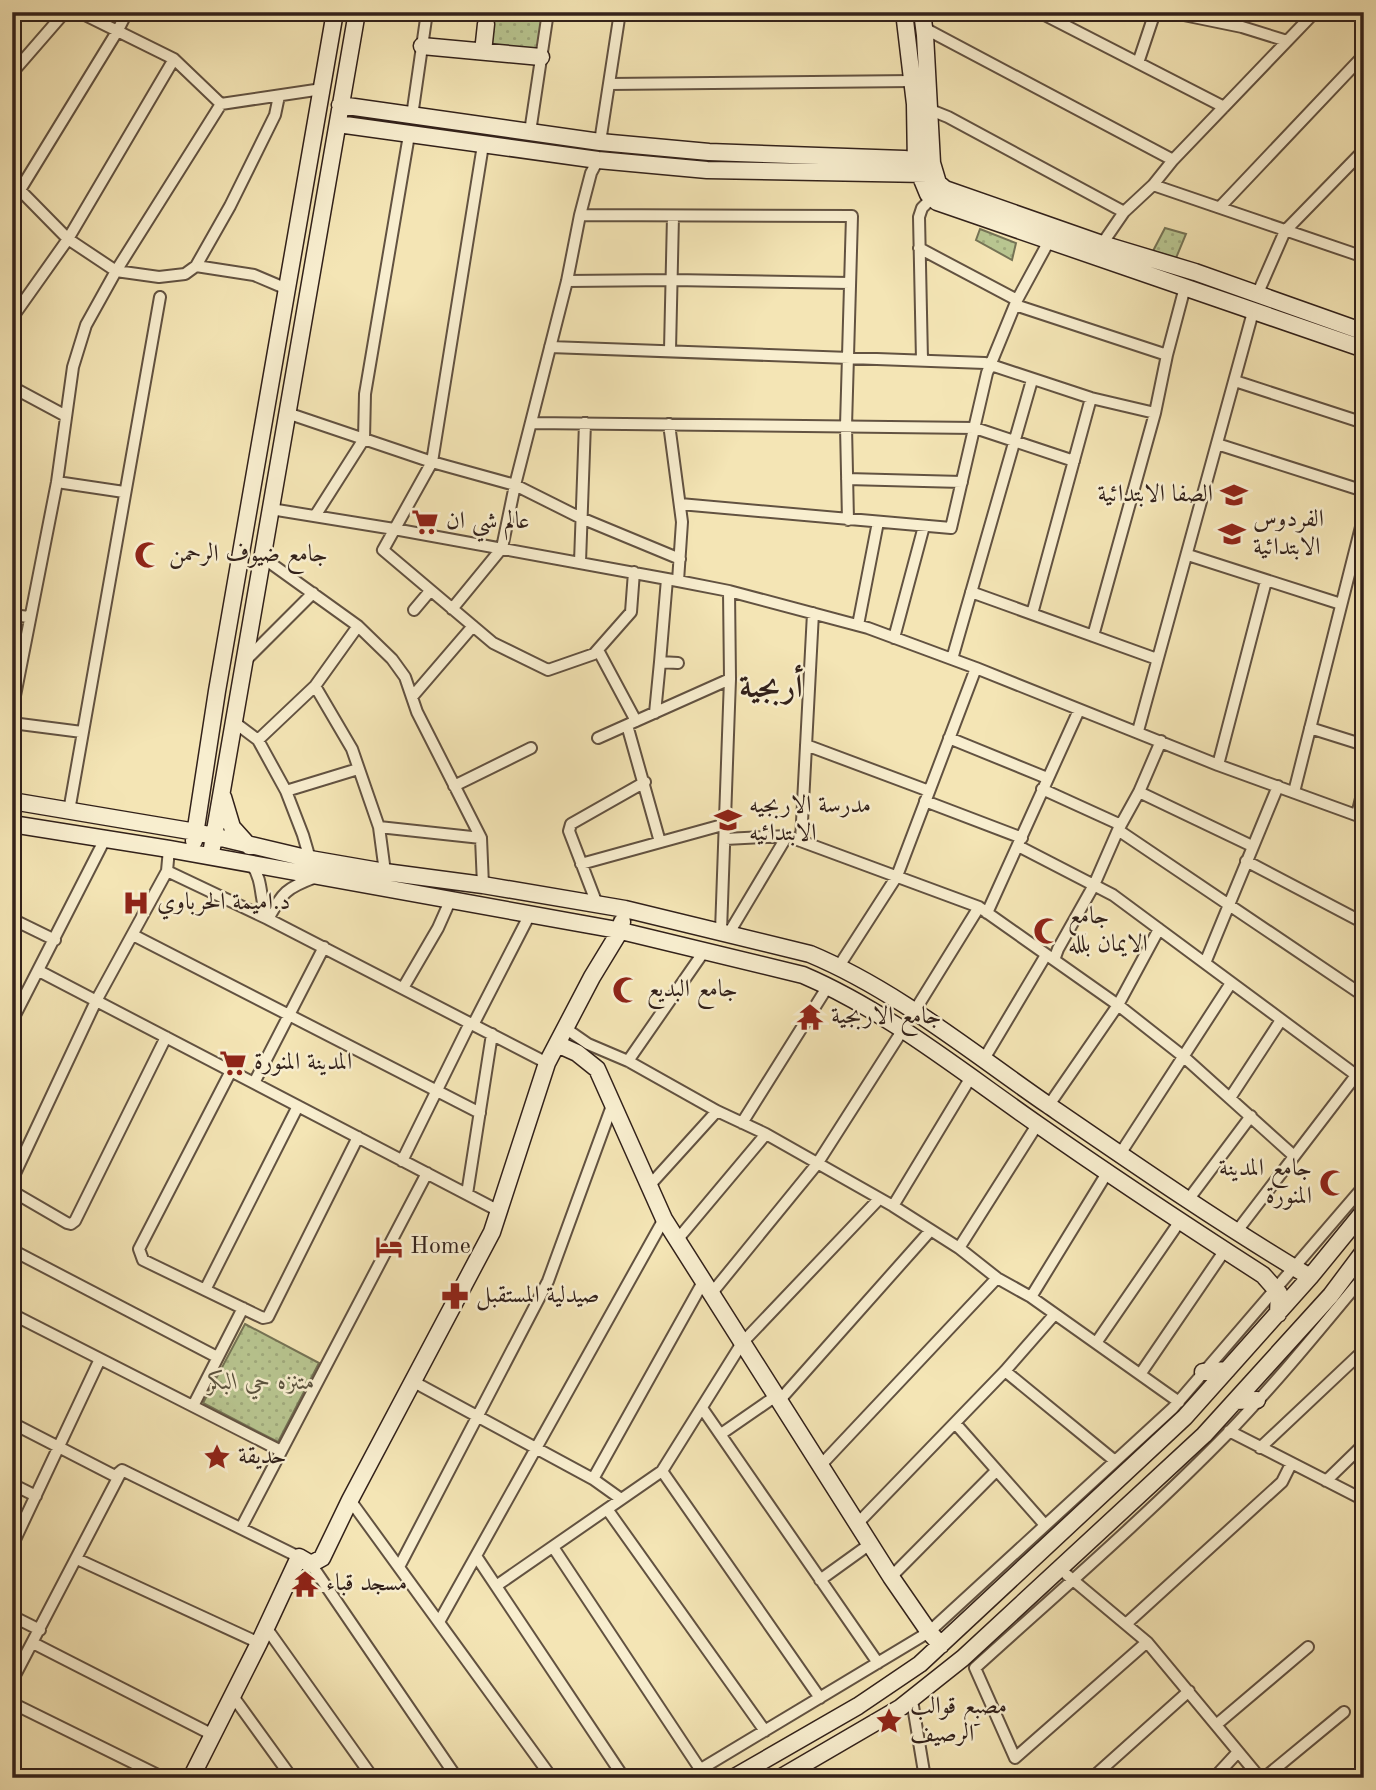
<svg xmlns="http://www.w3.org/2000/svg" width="1376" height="1790" font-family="'Old Standard TT',Amiri,serif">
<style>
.grass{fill:url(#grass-dots);stroke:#757355;stroke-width:2}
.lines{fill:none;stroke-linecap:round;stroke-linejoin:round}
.street-casing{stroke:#625241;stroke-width:14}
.secondary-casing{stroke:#32211a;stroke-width:19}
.street{stroke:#f8eecf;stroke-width:10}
.secondary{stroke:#f8eecf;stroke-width:16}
.labels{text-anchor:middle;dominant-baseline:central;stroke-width:5;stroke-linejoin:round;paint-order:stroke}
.poi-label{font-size:24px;fill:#32211a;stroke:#f8eecf;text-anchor:start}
.park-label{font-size:24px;font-style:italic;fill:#5a523d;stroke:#f8eecf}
.district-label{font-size:32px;font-weight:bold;fill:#32211a;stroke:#f8eecf}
</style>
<defs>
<pattern id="grass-dots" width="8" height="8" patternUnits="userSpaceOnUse" patternTransform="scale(1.75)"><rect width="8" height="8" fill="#b8c590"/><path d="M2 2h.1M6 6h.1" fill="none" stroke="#9fa97c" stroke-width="1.8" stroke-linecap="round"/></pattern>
</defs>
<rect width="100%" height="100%" fill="#f4e5b5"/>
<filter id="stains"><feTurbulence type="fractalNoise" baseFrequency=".00286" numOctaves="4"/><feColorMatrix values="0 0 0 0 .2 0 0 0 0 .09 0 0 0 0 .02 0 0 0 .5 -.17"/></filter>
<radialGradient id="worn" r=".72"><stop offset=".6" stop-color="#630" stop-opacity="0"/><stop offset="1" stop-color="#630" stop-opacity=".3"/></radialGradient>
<!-- grass -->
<path class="grass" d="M511,12H544L539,55L488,48L491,21Z
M1165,228L1186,234L1176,258L1153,251Z
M980,229L1016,243L1012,260L976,240Z
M245,1324L319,1363L278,1442L203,1403Z"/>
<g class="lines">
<defs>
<path id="street" d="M79,12L174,59L221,104L322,89
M1039,12L1224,107
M1169,12L1242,27L1287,41
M620,13L778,12
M924,28L1173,160
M1138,63L1155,12
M12,73L65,12
M609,84L913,81
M928,109L948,117L1124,212
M412,116L427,12
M530,132L548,12
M600,142L620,12
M483,145L432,462L383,550L493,643L548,670L594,654L631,612L634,572
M12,182L68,239L116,271L159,277L185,274L196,266L230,206L275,115L279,96
M1153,185L1364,257
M12,203L118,30L127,12
M1220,207L1364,55
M580,215L852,216L846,426L848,520
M1102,244L1124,212L1153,185L1173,160L1315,12
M919,248L1017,300
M196,266L254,275L287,289
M567,281L672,280L850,283
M1257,295L1285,231L1364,150
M1015,305L1167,355
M12,318L68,239L174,59
M550,347L985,363L1091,398L1155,413
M670,350L673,216
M922,360L919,217L922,208L932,198
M1235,381L1364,423
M12,387L66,416
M287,413L432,462L515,485L581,518L680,559
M531,423L975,428L1074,461
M669,424L682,522L678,581
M1217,444L1364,491
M847,479L962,482
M57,482L124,492
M680,504L951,528L987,373L1017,300L1049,241
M271,509L394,529L678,581L729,591L868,628L976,668L1218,765L1364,818
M315,516L364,439L365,394L409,135
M1188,555L1341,604
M262,557L358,626L392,659L405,677L417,712L481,838L483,885
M580,562L585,423
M667,579L660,662L678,663
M971,592L1157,659
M452,609L502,548L515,485L567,281L580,215L591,173L598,160
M414,610L430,591
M1032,614L1091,398
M12,615L29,617
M858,625L878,522
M1093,636L1155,413L1167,355L1185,287
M894,638L924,526
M598,650L636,721
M952,659L1032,380
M244,662L313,593
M315,686L352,749L379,827L385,872
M412,697L473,626
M12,711L57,482L73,367L86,325L116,271L221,104
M655,713L660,662
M234,722L258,740L286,791L303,835L310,859
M12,723L82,732
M627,725L660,842
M1310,728L1364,745
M1138,731L1253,312
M598,738L730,679
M949,738L1047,778
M258,740L315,686L358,626
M806,745L929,791
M1218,765L1266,581
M454,786L531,748
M1042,789L1121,825
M286,791L358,769
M1139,792L1252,846
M1294,792L1364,515
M925,801L1022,838
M69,811L160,297
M1357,815L1364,786
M379,827L481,838
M1118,830L1364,996
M725,839L787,836L979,907L1118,1005L1184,1057L1294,1156
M801,841L813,613
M1018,846L1113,895L1356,1075
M1246,861L1364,923
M581,864L726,824
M252,865C264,882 259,901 268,919L547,1063
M167,871L268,919C283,892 286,888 316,877
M597,904L569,831L571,824L645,782
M987,913L1079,710
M12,919L55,940
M721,931L730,679L729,591
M729,933L787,836
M133,935L480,1113
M1054,960L1058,949L1094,885L1118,830L1139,792L1161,741
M1205,963L1278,786
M839,966L897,876L976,668
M39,971L499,1211
M403,988L438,928L450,901
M914,1012L979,907
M12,1021L105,839
M473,1025L529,916
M565,1028L588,1044L628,1061L717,1111L766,1134L893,1206L959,1248L997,1278L1031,1297L1179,1402
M984,1059L1046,955
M628,1061L705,950
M231,1071L139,1249L143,1260L263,1318L268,1317L358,1137
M254,1083L324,947
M1230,1098L1281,1020
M1049,1105L1118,1005L1159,929
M742,1123L828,986
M1120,1154L1231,983
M402,1161L470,1023
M12,1180L96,1001L167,871L169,849
M649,1186L717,1111
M12,1191L67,1223L71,1224L75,1221L166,1037
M467,1194L492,1034
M1188,1200L1251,1116
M893,1206L971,1077
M1237,1231L1364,1065
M677,1240L766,1134
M959,1248L1037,1125
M12,1250L217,1357
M205,1290L298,1106
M711,1294L817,1164L902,1031
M1031,1297L1107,1173
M12,1314L281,1451
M1096,1343L1180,1221
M1005,1371L1115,1461
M1141,1373L1225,1250
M414,1382L593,1479L621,1499
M779,1401L930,1231
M193,1406L243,1308
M702,1408L878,1663
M12,1423L115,1476L122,1470L299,1557
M955,1423L1045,1525
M1229,1431L1364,1500
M721,1434L776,1396
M1260,1448L1364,1350
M820,1466L997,1278
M662,1471L820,1698
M593,1479L703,1282
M1326,1481L1364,1444
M12,1484L36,1496
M350,1500L552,1778
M607,1509L765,1731
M857,1524L1005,1371L1054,1315
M241,1528L427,1173
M12,1546L100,1359
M553,1547L700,1769
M476,1556L624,1778
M77,1559L259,1643
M311,1564L457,1778
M399,1567L548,1281L613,1103
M1067,1575L1147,1642L1260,1778
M891,1577L996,1471
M820,1580L870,1544
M496,1586L662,1471L742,1343L879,1199
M12,1616L40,1630
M439,1622L664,1219
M1126,1624L1282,1482L1291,1464
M265,1626L373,1778
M1147,1642L1015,1758L975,1668C1060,1591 1148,1515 1228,1433C1276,1383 1320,1329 1364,1276
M33,1643L213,1735
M12,1681L121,1472
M232,1695L292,1778
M12,1703L164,1778
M913,1706L925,1778
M1216,1725L1308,1647
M686,1778L929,1632L1173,1408L1364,1186
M1092,1778L1189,1691
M1214,1778L1238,1752
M1264,1778L1344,1712"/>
<path id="secondary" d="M904,12L915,104L916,165L928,194L937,202L1364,349
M922,12L925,35L932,163L938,183L945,189L1102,244L1195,272L1364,332
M422,46L541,57
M483,52L486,24
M340,105L600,142L709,152L904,159L926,162
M338,124L598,160L707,170L927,174
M223,797L232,827L249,846
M12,801L196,832L310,859L385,872L483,885L625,909L810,954C896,990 971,1052 1048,1105C1134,1164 1221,1224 1310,1277
M12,824L169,849L617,930L803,975C887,1011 962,1072 1037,1124C1111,1176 1187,1226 1263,1275L1279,1293L1278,1314
M194,841L217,691L335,12
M212,848L357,12
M557,1044L577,1053L597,1069L664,1219L891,1577L929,1632L941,1645
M1203,1372L1227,1370
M1235,1401L1257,1400
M191,1778L259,1643L299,1557L311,1564L322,1558L350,1500L492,1232L547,1063L592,977L620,931L622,922
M733,1778L858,1706L920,1664L1185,1417L1310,1277L1364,1211
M780,1778L900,1708L963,1658L1204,1435L1331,1295L1364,1251"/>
</defs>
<!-- street casing -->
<use href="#street" class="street-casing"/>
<!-- secondary casing -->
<use href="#secondary" class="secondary-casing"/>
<!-- street -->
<use href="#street" class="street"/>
<!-- secondary -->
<use href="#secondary" class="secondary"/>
</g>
<!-- icons -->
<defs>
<symbol id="school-bare" viewBox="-9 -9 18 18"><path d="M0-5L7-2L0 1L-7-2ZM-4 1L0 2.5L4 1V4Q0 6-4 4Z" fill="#8f2418" stroke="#f8eecf" stroke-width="2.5" paint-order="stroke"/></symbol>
<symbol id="supermarket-bare" viewBox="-9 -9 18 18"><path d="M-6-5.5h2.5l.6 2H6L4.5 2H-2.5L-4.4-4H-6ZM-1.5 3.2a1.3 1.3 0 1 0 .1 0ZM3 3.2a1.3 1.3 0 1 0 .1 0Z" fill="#8f2418" stroke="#f8eecf" stroke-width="2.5" paint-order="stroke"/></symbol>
<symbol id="mosque-bare" viewBox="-9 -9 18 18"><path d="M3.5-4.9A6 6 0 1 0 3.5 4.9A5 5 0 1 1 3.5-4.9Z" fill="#8f2418" stroke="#f8eecf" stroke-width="2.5" paint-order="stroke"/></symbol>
<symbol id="hospital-bare" viewBox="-9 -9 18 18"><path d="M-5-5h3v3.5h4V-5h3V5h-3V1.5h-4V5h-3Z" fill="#8f2418" stroke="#f8eecf" stroke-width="2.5" paint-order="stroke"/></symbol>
<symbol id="temple-bare" viewBox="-9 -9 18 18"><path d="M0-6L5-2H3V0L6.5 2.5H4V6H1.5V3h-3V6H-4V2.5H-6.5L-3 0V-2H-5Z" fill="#8f2418" stroke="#f8eecf" stroke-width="2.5" paint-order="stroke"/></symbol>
<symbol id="hotel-bare" viewBox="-9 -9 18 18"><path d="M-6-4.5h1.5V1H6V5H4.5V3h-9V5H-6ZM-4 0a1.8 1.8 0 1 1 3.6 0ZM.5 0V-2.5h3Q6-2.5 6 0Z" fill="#8f2418" stroke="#f8eecf" stroke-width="2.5" paint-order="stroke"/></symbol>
<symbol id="pharmacy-bare" viewBox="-9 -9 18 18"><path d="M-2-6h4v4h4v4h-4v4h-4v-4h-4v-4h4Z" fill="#8f2418" stroke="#f8eecf" stroke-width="2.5" paint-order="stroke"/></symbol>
<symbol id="sight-bare" viewBox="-9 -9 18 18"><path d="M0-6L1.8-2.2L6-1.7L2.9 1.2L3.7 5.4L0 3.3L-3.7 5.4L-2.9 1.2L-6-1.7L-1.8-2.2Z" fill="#8f2418" stroke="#f8eecf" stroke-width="2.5" paint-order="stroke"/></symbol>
</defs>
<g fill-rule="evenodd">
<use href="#school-bare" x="1215" y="476" width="38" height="38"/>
<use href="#supermarket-bare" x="406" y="503" width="38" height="38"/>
<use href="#school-bare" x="1213" y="515" width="38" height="38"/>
<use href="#mosque-bare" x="129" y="536" width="38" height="38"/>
<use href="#school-bare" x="709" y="801" width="38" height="38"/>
<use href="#hospital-bare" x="117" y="884" width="38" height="38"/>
<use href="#mosque-bare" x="1028" y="912" width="38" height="38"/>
<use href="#mosque-bare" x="607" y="971" width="38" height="38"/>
<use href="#temple-bare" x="791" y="998" width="38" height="38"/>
<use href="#supermarket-bare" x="214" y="1044" width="38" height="38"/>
<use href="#mosque-bare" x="1314" y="1164" width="38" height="38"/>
<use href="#hotel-bare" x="370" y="1228" width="38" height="38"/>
<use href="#pharmacy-bare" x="436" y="1277" width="38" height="38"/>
<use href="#sight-bare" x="198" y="1438" width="38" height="38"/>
<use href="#temple-bare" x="286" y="1565" width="38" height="38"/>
<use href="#sight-bare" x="870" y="1702" width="38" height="38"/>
</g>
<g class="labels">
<!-- poi labels -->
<g class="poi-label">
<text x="1213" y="495" text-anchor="end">الصفا الابتدائية</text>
<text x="1253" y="520">الفردوس<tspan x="1253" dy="28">الابتدائية</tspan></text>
<text x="446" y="522">عالم شي ان</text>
<text x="169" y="555">جامع ضيوف الرحمن</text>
<text x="749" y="806">مدرسة الاربجيه<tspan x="749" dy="28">الابتدائيه</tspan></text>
<text x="157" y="903">د.اميمة الحرباوي</text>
<text x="1068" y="917">جامع<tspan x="1068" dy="28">الايمان بلله</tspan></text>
<text x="647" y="990">جامع البديع</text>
<text x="831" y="1017">جامع الاربجية</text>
<text x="254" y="1063">المدينة المنورة</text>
<text x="1312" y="1169" text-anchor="end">جامع المدينة<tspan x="1312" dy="28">المنورة</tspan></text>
<text x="410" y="1247">Home</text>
<text x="476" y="1296">صيدلية المستقبل</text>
<text x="238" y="1457">حديقة</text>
<text x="326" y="1584">مسجد قباء</text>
<text x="910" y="1707">مصبع قوالب<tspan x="910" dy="28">الرصيف</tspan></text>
</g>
<!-- park labels -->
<g class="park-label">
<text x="261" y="1383">متنزه حي البكر</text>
</g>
<!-- district labels -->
<g class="district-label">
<text x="771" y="689">أربجية</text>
</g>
</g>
<!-- margin -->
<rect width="1376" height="1790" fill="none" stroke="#f4e5b5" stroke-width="42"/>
<rect x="14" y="14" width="1348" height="1762" fill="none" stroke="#32211a" stroke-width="3.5"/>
<rect x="21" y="21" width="1334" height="1748" fill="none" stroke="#32211a" stroke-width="2"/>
<rect width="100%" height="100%" filter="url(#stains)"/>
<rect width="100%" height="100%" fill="url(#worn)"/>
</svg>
